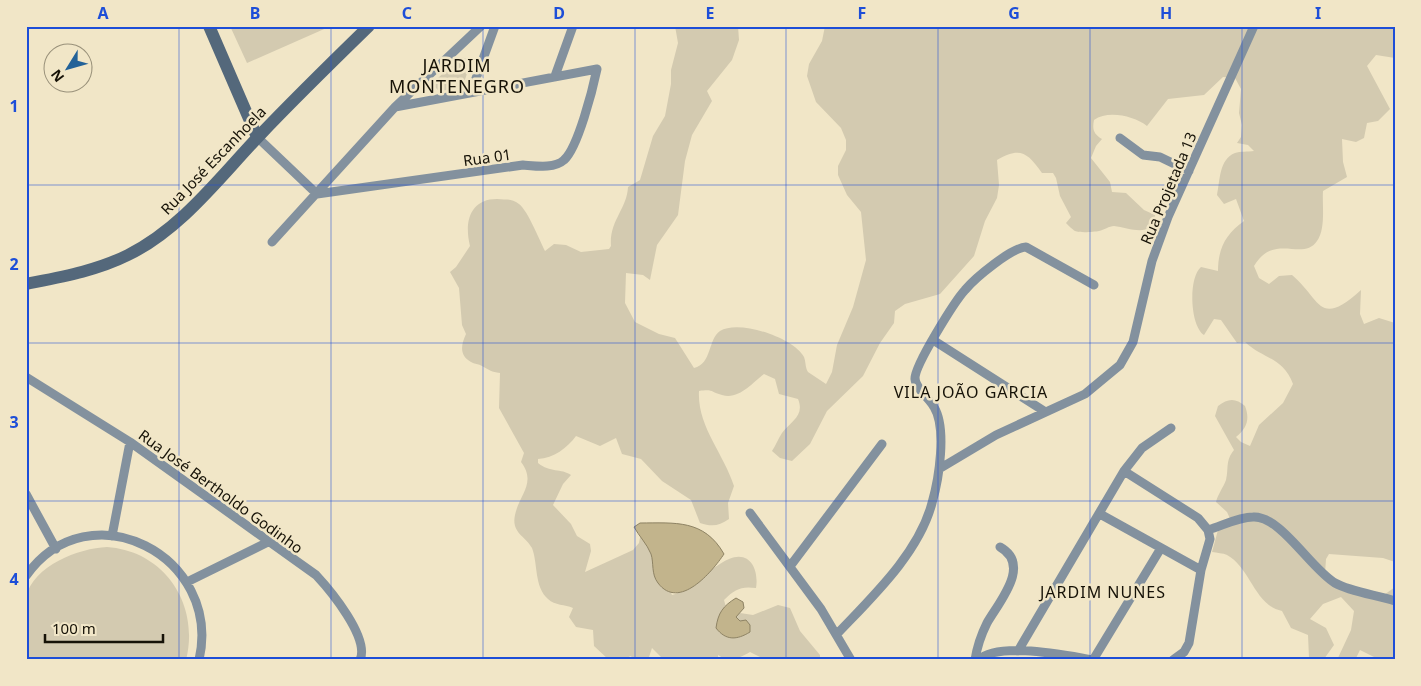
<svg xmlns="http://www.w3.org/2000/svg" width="1421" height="686" font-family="'Noto Sans',sans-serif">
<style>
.green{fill:#d3cab0}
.water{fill:#c2b48c;stroke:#8e8364}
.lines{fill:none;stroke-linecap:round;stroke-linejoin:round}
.street{stroke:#83919e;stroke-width:9}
.secondary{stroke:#54687b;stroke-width:12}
.grid{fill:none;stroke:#1d4ed8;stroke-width:1;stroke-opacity:0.55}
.labels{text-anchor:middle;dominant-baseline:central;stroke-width:5;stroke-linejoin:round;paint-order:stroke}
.street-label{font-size:15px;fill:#161207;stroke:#f1e6c7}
.neighbourhood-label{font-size:16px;letter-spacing:1px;fill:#161207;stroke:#f1e6c7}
.quarter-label{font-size:18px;letter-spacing:1px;fill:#161207;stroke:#f1e6c7}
.neatline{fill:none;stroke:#1d4ed8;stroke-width:2}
.grid-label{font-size:16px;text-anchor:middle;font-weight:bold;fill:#1d4ed8}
</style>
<rect width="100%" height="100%" fill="#f1e6c7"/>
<!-- green -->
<path class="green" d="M230,26H331L247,63Z
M675,26H738L739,40L732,60L707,91L712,101L692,135L685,161L678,215L657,245L650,280L643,275L626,273L625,303L635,322L659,334L675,338L694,368C712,364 708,339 720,331C739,319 794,338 804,357C806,362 805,367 808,372L826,384L832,372L837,345L853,307L866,260L861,212L847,195L838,175V166L846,150V140L841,128L816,102L807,76L809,64L822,41L825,26H1395V58L1376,55L1367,66L1390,109L1378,121L1367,123L1364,138L1356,142L1342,139L1343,162L1347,177L1323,191C1322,205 1326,229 1317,241C1303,262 1274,232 1254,266L1259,278L1269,284L1279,276L1292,275C1321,299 1318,329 1361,290L1360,314L1364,324L1379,318L1395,323V562L1383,558L1329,554L1326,559L1325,574L1377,600L1395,587V660H1380L1360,650L1355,660H1337L1351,630L1354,611L1341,597L1323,604L1310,619L1326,628L1334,645L1324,659L1309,658L1308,635L1291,628L1282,611C1255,606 1250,567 1227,555C1223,553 1217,553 1212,552L1218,530L1232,523L1227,512L1216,502C1218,494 1223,488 1226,480C1229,468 1225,461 1234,450L1215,416L1218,406C1228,398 1236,398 1245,406C1250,419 1247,428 1236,437L1241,442L1250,446L1259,425L1283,403L1293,384C1283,357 1263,359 1245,342L1237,343L1221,320L1214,319L1204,335C1190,326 1188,278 1201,267L1218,271C1218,248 1226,234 1244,221L1236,199L1224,204L1217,195C1220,181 1219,159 1235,153C1240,151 1248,152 1254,151L1248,145L1237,143L1241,137L1242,125L1239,113L1241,89L1235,78L1223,77L1204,95L1168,99L1147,126C1134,116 1108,110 1094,120C1092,130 1094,134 1102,139L1096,146L1091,158L1110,182L1112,192L1126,193L1144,210L1155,215C1153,239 1130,228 1114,226C1109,226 1104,230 1099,231C1094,232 1080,233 1075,231C1073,230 1068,225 1066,223L1071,217L1060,196L1056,178L1053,173H1042C1027,152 1020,147 997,160L999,185L997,198L985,221L974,256L940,294L905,304L895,311L894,323L880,343L863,376L827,411L810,444L792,461L780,458L772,451C776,445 778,439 782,433C791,421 805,416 798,399L779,394L775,379L764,374C752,383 739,400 722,395C710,392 714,389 699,391C697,426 724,454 734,486L728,503L729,519C719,526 712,527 700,523L691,500L662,481L641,459L622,454L616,438L600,446L576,436C567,448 554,458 538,459V463C550,473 561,468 571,475L563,484L553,505L571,524L577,536L590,544L591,551L585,572L633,550L639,543L642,527L672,595C695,589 708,568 729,559C751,550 759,571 756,588C741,586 735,589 724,600L727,611L753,615L778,605L790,608L800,631L820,655V660H766L750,652C739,658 730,663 718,655V660H664L652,648L648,660H638L630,656L627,660H609L594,646L593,630L576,627L569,617L573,608C565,604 555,606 548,599C534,587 538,563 532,548C526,536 511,533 515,515C519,495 537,483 521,462L524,453L499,408L500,373C491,372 490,370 482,366C479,364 474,364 471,362C459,355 461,345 466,334L462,325L459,288L450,272L456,267L470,246C464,222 470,199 497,199C506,200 511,198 519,204C528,211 539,239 545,251L554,244L566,245L581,252L609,249L611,246C609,221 627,209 628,187L640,180L653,136L665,116L671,84V70L678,43Z
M460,57L468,59L470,65L462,88L439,91L435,87L436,80Z
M107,547C165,551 200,605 186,660H26C26,643 23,613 26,597C33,566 79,548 107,547Z"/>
<!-- water -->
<path class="water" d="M640,523C675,523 704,519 724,554C712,572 679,611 658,583C651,574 654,563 651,554C647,544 639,536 634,527Z
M736,598L743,602L744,608L736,617L740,621L746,620L750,625V632C737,640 726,641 716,628C718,613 723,606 736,598Z"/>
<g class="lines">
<!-- street -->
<path class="street" d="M555,76L573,26
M471,92L495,26
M257,137L317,194L523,165C536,166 554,169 564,160C578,148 593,88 597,69L395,107
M1120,138L1143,155L1160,157L1189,171
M272,242L395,107L481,26
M933,340L1044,411
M26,377L130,442L316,575C330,590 370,638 360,660
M939,469L996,435L1085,394L1120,365L1133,342L1152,261L1168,217L1254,26
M1124,471L1198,518L1208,530
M26,494L56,549
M750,513L821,609L851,660
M1100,514L1201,570
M112,536L130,442
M791,565L882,444
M26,576C89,487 223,556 199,660
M187,582L268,542
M837,634C872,597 919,553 932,503C939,479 947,428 934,407C929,398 916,389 915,379C914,366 955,301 965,290C975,278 1011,248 1026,247L1094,285
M1018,651L1124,471L1142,448L1171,428
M975,660C977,647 981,635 987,623C999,602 1032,565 1000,547
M979,660C998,641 1068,656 1094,660
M1093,660L1161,548
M1173,660L1184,652L1189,643L1201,570L1210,539L1208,530C1222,526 1238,517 1253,517C1280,515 1311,569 1335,583C1351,592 1377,595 1395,601"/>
<!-- secondary -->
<path class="secondary" d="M209,26L257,137
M26,284C61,277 96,271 128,255C181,229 219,178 259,136C295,98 332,62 369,26"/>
</g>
<!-- grid -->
<path class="grid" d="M179,26V660M331,26V660M483,26V660M635,26V660M786,26V660M938,26V660M1090,26V660M1242,26V660M26,185H1395M26,343H1395M26,501H1395"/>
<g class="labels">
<!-- street labels -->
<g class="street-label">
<text transform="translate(487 157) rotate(-8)">Rua 01</text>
<text transform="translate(213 160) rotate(-46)">Rua José Escanhoela</text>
<text transform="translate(1168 188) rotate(-67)">Rua Projetada 13</text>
<text transform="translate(221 491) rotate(36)">Rua José Bertholdo Godinho</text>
</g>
<!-- neighbourhood labels -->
<g class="neighbourhood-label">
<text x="971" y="392">VILA JOÃO GARCIA</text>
<text x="1103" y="592">JARDIM NUNES</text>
</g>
<!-- quarter labels -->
<g class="quarter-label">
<text x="457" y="65">JARDIM<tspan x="457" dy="21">MONTENEGRO</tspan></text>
</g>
</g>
<!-- border -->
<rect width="1421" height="686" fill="none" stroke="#f1e6c7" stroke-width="55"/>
<!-- north arrow -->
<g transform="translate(68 68) rotate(233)"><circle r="24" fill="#f1e6c7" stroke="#99917a"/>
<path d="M0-4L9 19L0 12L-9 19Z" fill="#236298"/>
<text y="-8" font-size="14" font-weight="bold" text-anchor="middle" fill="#161207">N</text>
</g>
<!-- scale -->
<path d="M45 634v8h118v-8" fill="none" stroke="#161207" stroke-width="2.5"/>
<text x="52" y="634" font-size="15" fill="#161207" stroke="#f1e6c7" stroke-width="4" paint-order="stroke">100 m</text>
<rect x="28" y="28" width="1366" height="630" class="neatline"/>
<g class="grid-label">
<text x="103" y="19">A</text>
<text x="255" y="19">B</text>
<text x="407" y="19">C</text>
<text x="559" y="19">D</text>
<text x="710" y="19">E</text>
<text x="862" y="19">F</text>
<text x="1014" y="19">G</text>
<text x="1166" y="19">H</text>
<text x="1318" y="19">I</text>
<text x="14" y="112">1</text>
<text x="14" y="270">2</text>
<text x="14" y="428">3</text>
<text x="14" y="585">4</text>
</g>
</svg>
